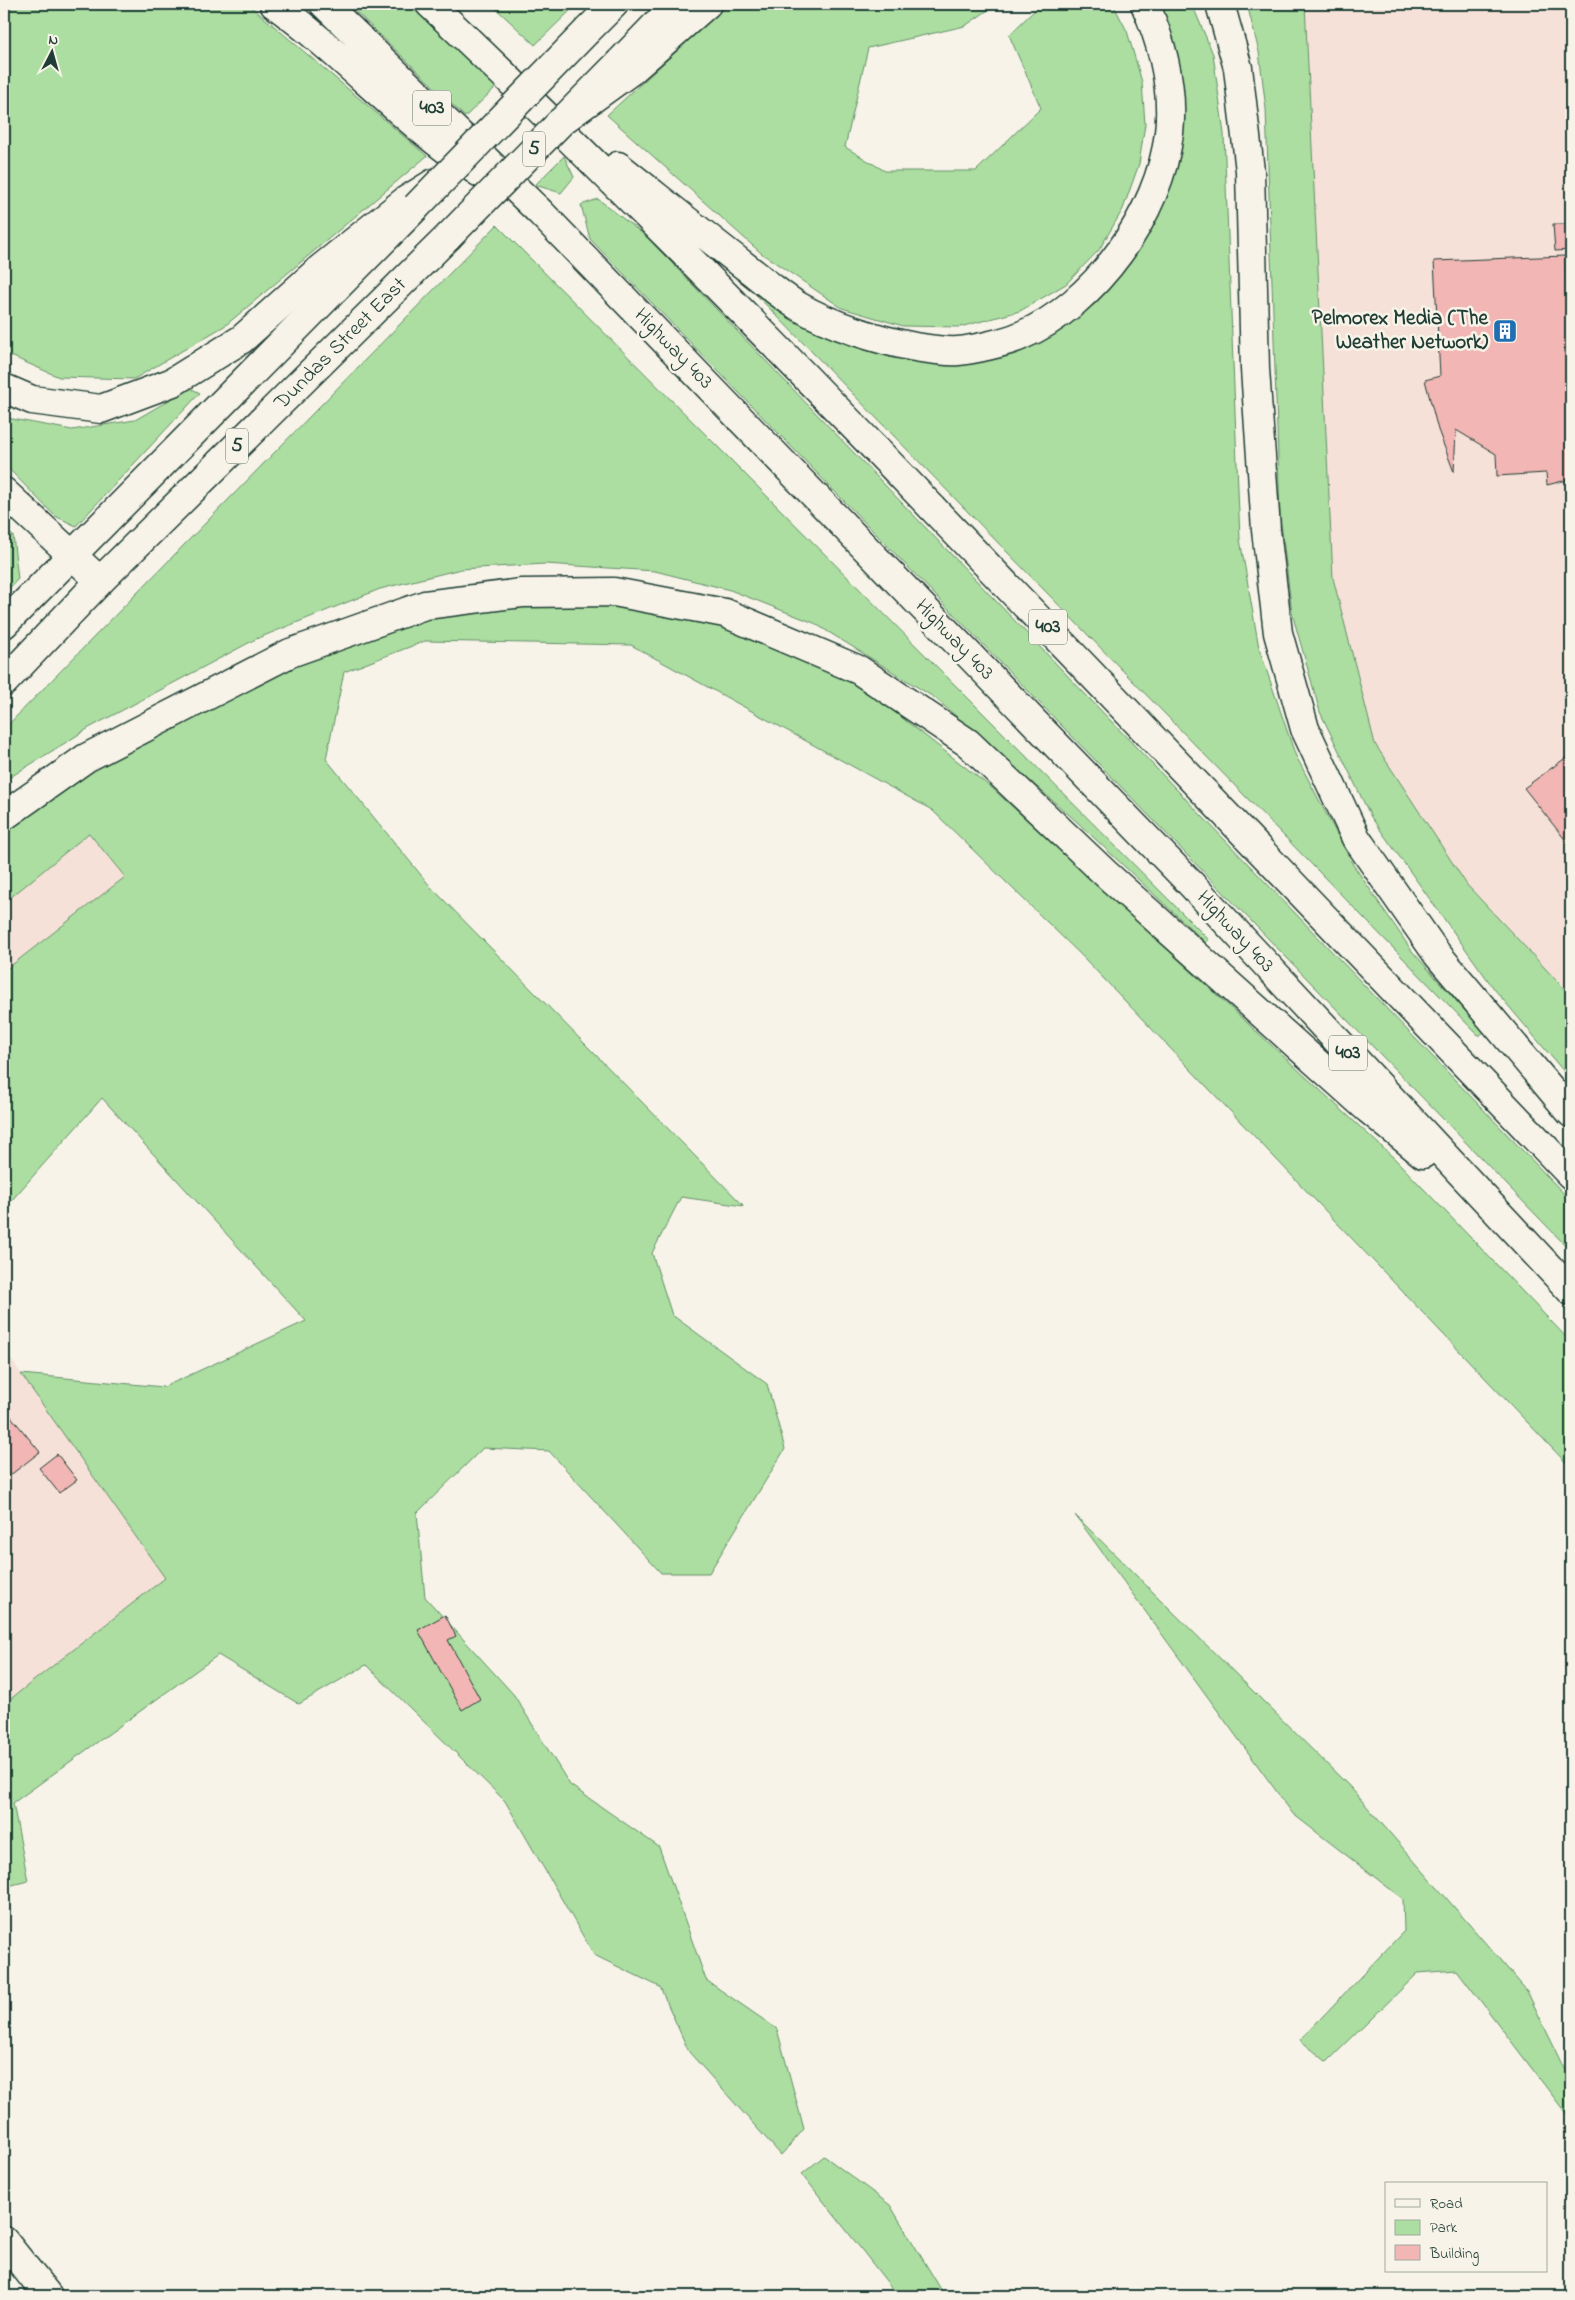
<svg xmlns="http://www.w3.org/2000/svg" width="1575" height="2300" font-family="'Indie Flower',sans-serif">
<style>
.built{fill:#f6e1d8}
.green{fill:#abdea0;stroke:#658e6a}
.building{fill:#f2b6b4;stroke:#1f3d34}
.lines{fill:none;stroke-linecap:round;stroke-linejoin:round}
.secondary-casing{stroke:#1f3d34;stroke-width:31}
.primary-casing{stroke:#1f3d34;stroke-width:31}
.highway-casing{stroke:#1f3d34;stroke-width:31}
.secondary{stroke:#f7f3e8;stroke-width:28}
.primary{stroke:#f7f3e8;stroke-width:28}
.highway{stroke:#f7f3e8;stroke-width:28}
.primary-bridge-casing{stroke:#1f3d34;stroke-width:31;stroke-linecap:butt}
.highway-bridge-casing{stroke:#1f3d34;stroke-width:31;stroke-linecap:butt}
.primary-bridge{stroke:#f7f3e8;stroke-width:28}
.highway-bridge{stroke:#f7f3e8;stroke-width:28}
.labels{text-anchor:middle;dominant-baseline:central;stroke-width:5;stroke-linejoin:round;paint-order:stroke}
.shield{fill:#f7f3e8;stroke:#60746a;stroke-width:1}
.shield-label{font-size:20px;font-weight:bold;fill:#1f3d34}
.poi-label{font-size:21px;font-weight:bold;fill:#1f3d34;stroke:#f7f3e8;text-anchor:end}
.street-label{font-size:21px;fill:#1f3d34;stroke:#f7f3e8}
</style>
<rect width="100%" height="100%" fill="#f7f3e8"/>
<filter id="ink" filterUnits="userSpaceOnUse"><feTurbulence type="fractalNoise" baseFrequency=".02" numOctaves="2"/><feDisplacementMap in="SourceGraphic" scale="10" xChannelSelector="R" yChannelSelector="G"/><feConvolveMatrix kernelMatrix="1 2 1 2 8 2 1 2 1" color-interpolation-filters="sRGB"/></filter>
<g filter="url(#ink)">
<!-- built -->
<path class="built" d="M1305,4H1571V996L1467,885L1375,744L1333,578Z
M89,833L125,877L4,971V903Z
M4,1349L165,1578L4,1704Z"/>
<!-- green -->
<path class="green" d="M4,4H248L427,156L226,325L134,379L59,377L4,353Z
M348,4H408L496,87L465,117Z
M491,4H577L535,45Z
M728,4H997L965,26L868,48L845,147L885,171H976L1041,108L1009,35L1041,4H1113L1127,31L1142,82L1145,124L1139,164L1123,209L1099,250L1066,284L1020,311L960,327L903,326L842,308L761,253L607,115Z
M1159,4H1192L1213,54L1224,134L1240,539L1259,648L1295,754L1352,863L1412,951L1484,1032L1479,1036L734,272L827,334L892,358L962,361L1077,316L1123,272L1152,223L1173,173Z
M1247,4H1305L1333,578L1375,744L1467,885L1571,996V1080L1495,990L1371,817L1320,712L1292,613L1280,515L1266,109L1259,52Z
M564,156L574,177L561,193L535,185Z
M598,199L648,238L1571,1201V1251L590,239L581,205Z
M497,225L1209,940L1206,943L1076,821L935,698L814,623L730,590L655,571L545,564L461,569L380,589L256,639L89,728L4,781V729Z
M190,388L200,393L76,526L55,516L4,464V415L7,418L72,430L135,420Z
M4,527L13,536L18,579L4,594Z
M543,592L745,624L860,685L992,788L1395,1159L1571,1342V1468L1084,958L932,810L631,645L425,641L344,672L326,759L430,886L744,1206L681,1197L652,1253L672,1315L767,1384L785,1449L709,1573H661L549,1451L483,1448L417,1513L425,1597L514,1695L570,1785L659,1847L706,1980L777,2029L804,2129L781,2155L689,2052L660,1987L594,1955L505,1801L366,1665L299,1704L218,1655L13,1803L28,1881L4,1887V1704L165,1578L21,1374L164,1387L306,1321L102,1098L4,1209V971L125,877L89,833L4,903V815L346,634Z
M1075,1515L1350,1787L1527,1991L1571,2082V2120L1457,1970L1418,1973L1327,2062L1300,2040L1404,1931L1403,1899L1293,1814Z
M824,2156L890,2205L945,2296H898L802,2174Z"/>
<!-- building -->
<path class="building" d="M1553,224H1571V250L1555,251Z
M1565,256L1566,284H1571V479L1547,485L1546,473L1497,476L1496,454L1456,430L1454,472L1438,430L1425,380L1440,376L1434,261Z
M1571,754V847L1524,788Z
M4,1408L40,1452L4,1480Z
M57,1454L77,1480L59,1493L39,1468Z
M445,1615L456,1636L448,1640L480,1699L462,1710L418,1630Z"/>
<g class="lines">
<defs>
<path id="secondary" d="M4,2241L48,2296"/>
<path id="primary" d="M587,31L614,4
M620,62L676,4
M4,624L416,207
M4,682L100,581L448,237"/>
<path id="highway" d="M274,4C346,56 405,125 480,173
M324,4L540,212L1192,885L1571,1291
M430,4C597,162 758,327 918,493C1137,719 1354,947 1571,1175
M1220,4L1238,68L1250,171L1255,369L1266,530L1278,633L1305,729L1356,838L1437,954L1571,1113
M631,71L707,4
M618,166C661,200 703,234 746,267C763,280 780,295 798,306C830,325 878,340 915,347C928,349 945,352 958,351C972,350 1007,342 1020,336C1095,305 1160,213 1169,133C1174,88 1163,45 1145,4
M4,388L32,400L101,409L173,382L242,339L321,268L405,201L434,183
M4,492L100,581
M4,816L86,758L290,653L425,605L522,593L614,592L725,613L859,670L968,743L1106,874L1368,1109L1423,1154"/>
</defs>
<!-- secondary casing -->
<use href="#secondary" class="secondary-casing"/>
<!-- primary casing -->
<use href="#primary" class="primary-casing"/>
<!-- highway casing -->
<use href="#highway" class="highway-casing"/>
<!-- secondary -->
<use href="#secondary" class="secondary"/>
<!-- primary -->
<use href="#primary" class="primary"/>
<!-- highway -->
<use href="#highway" class="highway"/>
<defs>
<path id="primary-bridge" d="M416,207L587,31
M448,237L620,62"/>
<path id="highway-bridge" d="M559,123L631,71"/>
</defs>
<!-- primary-bridge casing -->
<use href="#primary-bridge" class="primary-bridge-casing"/>
<!-- highway-bridge casing -->
<use href="#highway-bridge" class="highway-bridge-casing"/>
<!-- primary-bridge -->
<use href="#primary-bridge" class="primary-bridge"/>
<!-- highway-bridge -->
<use href="#highway-bridge" class="highway-bridge"/>
</g>
</g>
<!-- icons -->
<defs>
<symbol id="building-square" viewBox="-11 -11 22 22"><rect x="-9" y="-9" width="18" height="18" rx="4" fill="#1f6fb2" stroke="#f7f3e8"/><path d="M-4-6H4V6H1V3H-1V6H-4ZM-2.5-4.3h1.7v1.8h-1.7ZM.8-4.3h1.7v1.8H.8ZM-2.5-1h1.7V.8h-1.7ZM.8-1h1.7V.8H.8Z" fill="#fff"/></symbol>
</defs>
<g fill-rule="evenodd">
<use href="#building-square" x="1491" y="317" width="28" height="28"/>
</g>
<g class="labels">
<!-- shield labels -->
<g class="shield">
<rect x="413" y="90.5" width="38" height="35" rx="4"/>
<rect x="523" y="131.5" width="22" height="35" rx="4"/>
<rect x="226" y="428.5" width="22" height="35" rx="4"/>
<rect x="1029" y="609.5" width="38" height="35" rx="4"/>
<rect x="1329" y="1035.5" width="38" height="35" rx="4"/>
</g>
<g class="shield-label">
<text x="432" y="108">403</text>
<text x="534" y="149">5</text>
<text x="237" y="446">5</text>
<text x="1048" y="627">403</text>
<text x="1348" y="1053">403</text>
</g>
<!-- poi labels -->
<g class="poi-label">
<text x="1488" y="319">Pelmorex Media (The<tspan x="1488" dy="24">Weather Network)</tspan></text>
</g>
<!-- street labels -->
<g class="street-label">
<text transform="translate(341 344) rotate(-45)">Dundas Street East</text>
<text transform="translate(673 349) rotate(46)">Highway 403</text>
<text transform="translate(954 640) rotate(46)">Highway 403</text>
<text transform="translate(1235 932) rotate(47)">Highway 403</text>
</g>
</g>
<!-- margin -->
<rect width="1575" height="2300" fill="none" stroke="#f7f3e8" stroke-width="20"/>
<rect x="10" y="10" width="1555" height="2280" fill="none" stroke="#1f3d34" stroke-width="2" filter="url(#ink)"/>
<!-- legend -->
<rect x="1385" y="2182" width="162" height="90" fill="#f7f3e8" stroke="#a1aaa0"/>
<rect x="1395" y="2199" width="25" height="8" fill="#f7f3e8" stroke="#a1aaa0"/>
<text x="1430" y="2208" font-size="15" fill="#1f3d34">Road</text>
<rect x="1395" y="2220" width="25" height="15" fill="#abdea0" stroke="#a1aaa0"/>
<text x="1430" y="2232" font-size="15" fill="#1f3d34">Park</text>
<rect x="1395" y="2245" width="25" height="15" fill="#f2b6b4" stroke="#a1aaa0"/>
<text x="1430" y="2258" font-size="15" fill="#1f3d34">Building</text>
<!-- north arrow -->
<g transform="translate(52 52) rotate(6)" stroke="#f7f3e8" stroke-width="4" paint-order="stroke">
<path d="M0-4L9 19L0 12L-9 19Z" fill="#1f3d34"/>
<text y="-8" font-size="14" font-weight="bold" text-anchor="middle" fill="#1f3d34">N</text>
</g>
</svg>
